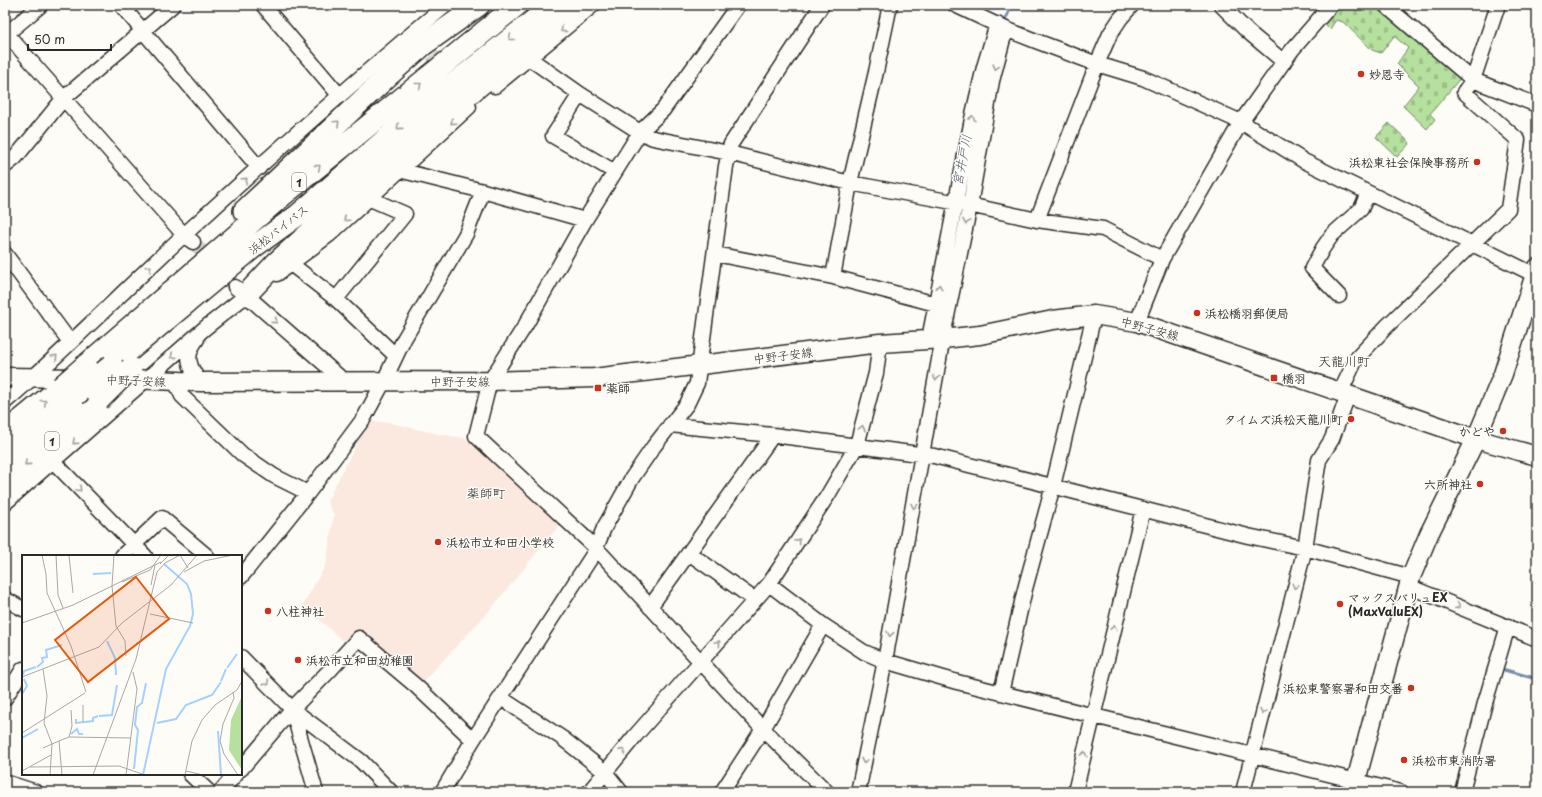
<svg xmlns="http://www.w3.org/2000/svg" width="1542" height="797" font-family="'Playpen Sans','Klee One',sans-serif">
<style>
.built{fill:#fbe9e0}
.cemetery{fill:url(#cemetery-stones);stroke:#708664}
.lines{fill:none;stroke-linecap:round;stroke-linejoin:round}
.stream{stroke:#748faa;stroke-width:3.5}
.minor-tunnel{stroke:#d3d2ce;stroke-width:14;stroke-dasharray:14 7;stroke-linecap:butt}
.minor-casing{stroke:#2b2b2b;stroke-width:17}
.major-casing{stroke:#2b2b2b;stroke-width:21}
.highway-casing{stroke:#2b2b2b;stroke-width:24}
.minor{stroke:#fdfcf7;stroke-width:14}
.major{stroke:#fdfcf7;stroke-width:18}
.highway{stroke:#fdfcf7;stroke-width:21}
.highway-bridge-casing{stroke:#2b2b2b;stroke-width:24;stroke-linecap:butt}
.highway-bridge{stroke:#fdfcf7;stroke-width:21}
.oneway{stroke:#9e9e9b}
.poi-dot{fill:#c8321e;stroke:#fdfcf7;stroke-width:1.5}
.labels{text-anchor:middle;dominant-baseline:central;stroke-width:3;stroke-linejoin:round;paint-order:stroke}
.shield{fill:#fdfcf7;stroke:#6a6a68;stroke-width:1}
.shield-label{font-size:11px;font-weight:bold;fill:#2b2b2b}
.poi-label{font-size:12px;font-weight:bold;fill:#2b2b2b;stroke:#fdfcf7;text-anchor:start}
.street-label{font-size:12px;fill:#2b2b2b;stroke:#fdfcf7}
.water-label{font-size:13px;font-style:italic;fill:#4f5d6a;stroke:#fdfcf7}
.neighbourhood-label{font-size:13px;fill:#2b2b2b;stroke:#fdfcf7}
.inset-river{fill:none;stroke:#a4d1fe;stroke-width:2}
.inset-road{fill:none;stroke:#a9a8a5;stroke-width:1}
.view{fill:#e8590c;fill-opacity:0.15;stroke:#e8590c;stroke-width:2}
.inset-edge{fill:none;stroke:#2b2b2b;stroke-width:2}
</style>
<defs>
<pattern id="cemetery-stones" width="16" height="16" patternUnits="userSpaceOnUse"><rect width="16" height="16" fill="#b6e09e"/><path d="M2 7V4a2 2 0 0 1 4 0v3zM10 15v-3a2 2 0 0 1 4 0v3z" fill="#9dc088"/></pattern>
</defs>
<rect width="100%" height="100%" fill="#fdfcf7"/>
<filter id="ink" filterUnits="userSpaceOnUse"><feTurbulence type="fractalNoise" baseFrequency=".025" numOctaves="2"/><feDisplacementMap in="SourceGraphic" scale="8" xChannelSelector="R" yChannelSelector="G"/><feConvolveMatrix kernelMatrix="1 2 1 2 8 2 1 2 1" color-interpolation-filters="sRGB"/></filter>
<g filter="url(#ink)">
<!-- built -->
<path class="built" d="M368,422H387L438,434L465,438L562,522L491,609L422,683L354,631L345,643L303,605L326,564L334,515L327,501Z"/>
<!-- cemetery -->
<path class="cemetery" d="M1340,5H1380L1462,76L1430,114L1435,119L1427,129L1403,106L1419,86L1397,64L1408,48L1394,36L1381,53L1372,50L1343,22L1336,20L1330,29L1324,23L1331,13Z
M1389,123L1410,143L1397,157L1376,137Z"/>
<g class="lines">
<!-- stream -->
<path class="stream" d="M1003,24L1012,5
M1505,670L1537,679"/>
<!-- minor-tunnel -->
<path class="minor-tunnel" d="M432,55L447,73
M193,242L235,287"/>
<defs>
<path id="minor" d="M121,5L259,168
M263,5L340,96
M738,5L663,110L640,132L585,220L525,326L490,381L476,436L596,548L760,726L827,792
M955,5L1008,30L1036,41L1097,64L1143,78L1241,122L1304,161L1537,276
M1221,5L1247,31L1284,62
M1385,5L1473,80L1537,105
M5,32L184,235L193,242
M5,35L41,5
M529,58L580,94L640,132L653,138L729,153L850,183L969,205L1037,220L1103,229L1162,259L1137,322
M495,86L593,5
M580,94L553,136L615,172
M5,166L15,158L64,98L173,5
M483,191L585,220
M1037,220L1097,64L1110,34L1120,19L1132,5
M5,254L70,342
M715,254L833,277L850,183L876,72L890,5
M1162,259L1241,122L1292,50L1331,5
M291,264L336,299L396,356
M277,274L329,235L469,107
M833,277L936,304
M235,287L246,295L344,381
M1339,296L1312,268L1323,248L1332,235L1361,209L1368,193
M336,299L405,214L368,198
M197,339C184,356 189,367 200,382
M929,339L973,114L984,67L997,24
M175,381L182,396L243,455L274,476L308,493
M1340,393L1356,359L1387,326L1508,209L1518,140L1464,92L1473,80L1498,5
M5,402C67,349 124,290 184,235C270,156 357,79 446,5
M670,425L773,435L934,456L1248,536L1305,548L1411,577
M47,455L145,556
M5,503L205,328L253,290
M689,553L755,600
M122,556L162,518L207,556
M241,577L308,493L364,418L384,381L404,339L466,234L483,191L399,170
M1408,586L1537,639
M5,599L23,609
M650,607L773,435
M823,625L864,652L885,661L957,682L1401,792
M241,657L292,709L361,761L391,792
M1001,693L1025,589L1053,486L1094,315
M5,698L23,669
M501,698L562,738L605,772L621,792
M292,709L316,792
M241,769L292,709L331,669L359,638L416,686L473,740
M190,774L209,792
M5,782L36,792
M220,792L236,774
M442,792L473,740L594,553L604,528L632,478L654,446L687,404L697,383L726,166L731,144L822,5
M589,792L635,736L769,584L828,495L857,445L876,373L880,343
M722,792L763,729L823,625L769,584
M858,792L885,661L945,326L970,205L992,81L1003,39L1008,30
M1075,792L1143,509
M1243,792L1305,548L1319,460L1332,439L1348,395
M1462,792L1485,703L1508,626"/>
<path id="major" d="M5,377L80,378
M110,378L200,382L490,381L594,378L880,343L943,339L980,335L1053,320L1094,315L1137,322L1476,439L1537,456
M1353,792L1411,577L1429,534L1476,439L1503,374L1537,268"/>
<path id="highway" d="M244,211L390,74L423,45L479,5
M246,295L277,262L387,163L575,5
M86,365L283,195L517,5
M112,365L255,246L298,215L409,119L553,5
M5,433L61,387
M5,456L76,395
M5,483L99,400"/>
</defs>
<!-- minor casing -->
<use href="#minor" class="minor-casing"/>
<!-- major casing -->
<use href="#major" class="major-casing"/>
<!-- highway casing -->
<use href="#highway" class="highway-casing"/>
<!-- minor -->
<use href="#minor" class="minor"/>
<!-- major -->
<use href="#major" class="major"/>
<!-- highway -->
<use href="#highway" class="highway"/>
<defs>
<path id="highway-bridge" d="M61,387L86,365
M76,395L112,365
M99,400L131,368"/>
</defs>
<!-- highway-bridge casing -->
<use href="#highway-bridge" class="highway-bridge-casing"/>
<!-- highway-bridge -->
<use href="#highway-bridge" class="highway-bridge"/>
</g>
<!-- one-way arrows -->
<defs><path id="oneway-chevron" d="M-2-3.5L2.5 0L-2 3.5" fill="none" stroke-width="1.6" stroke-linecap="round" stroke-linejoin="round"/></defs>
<g class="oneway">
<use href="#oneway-chevron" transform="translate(563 30) rotate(141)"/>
<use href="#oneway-chevron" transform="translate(511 38) rotate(142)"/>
<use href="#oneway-chevron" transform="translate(996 67) rotate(105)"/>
<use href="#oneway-chevron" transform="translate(419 85) rotate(-39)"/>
<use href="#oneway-chevron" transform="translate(972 118) rotate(-79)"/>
<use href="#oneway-chevron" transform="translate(453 122) rotate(138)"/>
<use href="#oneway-chevron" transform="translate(337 123) rotate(-43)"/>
<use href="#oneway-chevron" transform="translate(399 127) rotate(139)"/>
<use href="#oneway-chevron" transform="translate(318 167) rotate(-39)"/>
<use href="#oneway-chevron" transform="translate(245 180) rotate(-42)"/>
<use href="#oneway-chevron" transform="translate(346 219) rotate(138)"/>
<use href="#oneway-chevron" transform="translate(966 222) rotate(102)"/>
<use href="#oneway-chevron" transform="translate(149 268) rotate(-43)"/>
<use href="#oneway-chevron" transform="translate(939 287) rotate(-79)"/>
<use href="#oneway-chevron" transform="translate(275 321) rotate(41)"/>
<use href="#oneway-chevron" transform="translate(173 356) rotate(139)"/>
<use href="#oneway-chevron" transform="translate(55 357) rotate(-45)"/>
<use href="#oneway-chevron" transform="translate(936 378) rotate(100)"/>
<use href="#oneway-chevron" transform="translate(44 402) rotate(-39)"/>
<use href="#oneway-chevron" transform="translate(862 428) rotate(-75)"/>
<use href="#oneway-chevron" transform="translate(75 442) rotate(139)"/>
<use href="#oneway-chevron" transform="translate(27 463) rotate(139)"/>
<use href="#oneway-chevron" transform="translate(79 489) rotate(45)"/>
<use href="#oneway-chevron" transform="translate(914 506) rotate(100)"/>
<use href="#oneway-chevron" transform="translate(798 541) rotate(-56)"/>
<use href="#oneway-chevron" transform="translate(1295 586) rotate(104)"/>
<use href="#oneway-chevron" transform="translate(1458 606) rotate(22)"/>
<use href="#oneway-chevron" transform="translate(1114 628) rotate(-77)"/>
<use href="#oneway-chevron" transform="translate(890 634) rotate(100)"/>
<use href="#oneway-chevron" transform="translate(718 643) rotate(-49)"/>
<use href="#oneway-chevron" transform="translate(267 683) rotate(46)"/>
<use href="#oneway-chevron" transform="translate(1263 712) rotate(104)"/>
<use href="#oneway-chevron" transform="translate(623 751) rotate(-51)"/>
<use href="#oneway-chevron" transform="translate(1084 754) rotate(-76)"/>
<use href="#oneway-chevron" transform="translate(864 761) rotate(102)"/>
</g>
</g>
<!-- markers -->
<g class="poi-dot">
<circle cx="1361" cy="74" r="4"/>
<circle cx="1477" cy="162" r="4"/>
<circle cx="1197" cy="313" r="4"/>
<rect x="1270" y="374" width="8" height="8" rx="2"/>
<rect x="594" y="384" width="8" height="8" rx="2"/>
<circle cx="1351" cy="419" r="4"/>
<circle cx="1503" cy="431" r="4"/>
<circle cx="1480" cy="484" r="4"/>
<circle cx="438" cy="542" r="4"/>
<circle cx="1340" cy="604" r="4"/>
<circle cx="268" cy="611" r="4"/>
<circle cx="298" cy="660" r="4"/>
<circle cx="1411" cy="688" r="4"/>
<circle cx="1404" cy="760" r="4"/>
</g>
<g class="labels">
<!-- shield labels -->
<g class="shield">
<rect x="292" y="173" width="14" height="18" rx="3"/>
<rect x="45" y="432" width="14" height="18" rx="3"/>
</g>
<g class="shield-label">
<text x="299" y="182">1</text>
<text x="52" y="441">1</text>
</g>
<!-- poi labels -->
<g class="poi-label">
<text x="1369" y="74">妙恩寺</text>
<text x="1469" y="162" text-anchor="end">浜松東社会保険事務所</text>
<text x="1205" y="313">浜松橋羽郵便局</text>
<text x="1282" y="378">橋羽</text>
<text x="606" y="388">薬師</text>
<text x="1343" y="419" text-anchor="end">タイムズ浜松天龍川町</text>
<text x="1495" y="431" text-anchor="end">かどや</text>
<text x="1472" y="484" text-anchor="end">六所神社</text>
<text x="446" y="542">浜松市立和田小学校</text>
<text x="1348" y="597">マックスバリュEX<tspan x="1348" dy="14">(MaxValuEX)</tspan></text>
<text x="276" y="611">八柱神社</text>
<text x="306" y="660">浜松市立和田幼稚園</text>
<text x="1403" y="688" text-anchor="end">浜松東警察署和田交番</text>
<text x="1412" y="760">浜松市東消防署</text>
</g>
<!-- street labels -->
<g class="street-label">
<text transform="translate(278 229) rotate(-38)">浜松バイパス</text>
<text transform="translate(1150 328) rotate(15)">中野子安線</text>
<text transform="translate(783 355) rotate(-7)">中野子安線</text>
<text transform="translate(136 380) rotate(2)">中野子安線</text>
<text x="460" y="381">中野子安線</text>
</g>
<!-- water labels -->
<g class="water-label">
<text transform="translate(961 160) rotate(-79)">宮井戸川</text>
</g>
<!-- neighbourhood labels -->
<g class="neighbourhood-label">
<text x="1344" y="360">天龍川町</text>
<text x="486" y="492">薬師町</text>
</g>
</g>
<!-- overview -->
<g transform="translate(22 555)">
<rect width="220" height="220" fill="#fdfcf7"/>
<path d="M220,141V215L207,195L209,165Z" fill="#b6e09e"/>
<path class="inset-river" d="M71,19L89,18M85,86L93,103L94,120M15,112L21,107L20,103L25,102L24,95L40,90M205,113L215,99M1,120L2,116L14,112M199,126L204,114M0,139L5,131L2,124M77,161L90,160L95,130M54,164V168L71,166V163L76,161M135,168L154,164L164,150L190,140L199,127M196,176L199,220M49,179L55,174L57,179H61M0,183L16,174M112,214L116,175L113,170L115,152L120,148L124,128M121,220L144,114L168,71L171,59L169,39L165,29L142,9"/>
<path class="inset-road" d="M20,0L24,19L25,38L49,91L64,137M34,0L36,40L41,53M47,0L51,38M92,0L90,31L94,71L103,86L104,101M158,0L166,13M138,9L147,0M162,17L182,6L211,0M100,27L128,15L139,0M129,30L133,10M128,59L171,68M0,68L51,50L139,7M21,114L25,141L22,168L30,189L37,186L40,220M0,122L77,92L100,68L149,30L175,0M211,137L212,143L201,169L198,186L202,199L216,220M61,150V167M0,178L63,138M47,182L50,171L49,155M37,186L47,182L109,183M21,193L30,189L28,220M8,212L97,211L123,220M0,216L29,200M164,216L181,220M71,220L114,104L135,17L143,8L158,0M104,220L115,134L111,117M163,220L170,186L180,165L193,150L215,135L220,126"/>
<path class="view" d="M114,22L147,64L66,127L33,85Z"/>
<rect width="220" height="220" class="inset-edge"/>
</g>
<!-- margin -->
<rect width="1542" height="797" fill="none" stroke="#fdfcf7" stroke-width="20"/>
<rect x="10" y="10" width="1522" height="777" fill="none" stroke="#2b2b2b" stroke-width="1.5" filter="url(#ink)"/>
<!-- scale -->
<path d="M28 44v6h83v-6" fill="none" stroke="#2b2b2b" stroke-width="2"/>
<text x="34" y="44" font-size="12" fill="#2b2b2b" stroke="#fdfcf7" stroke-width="3" paint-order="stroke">50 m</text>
</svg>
